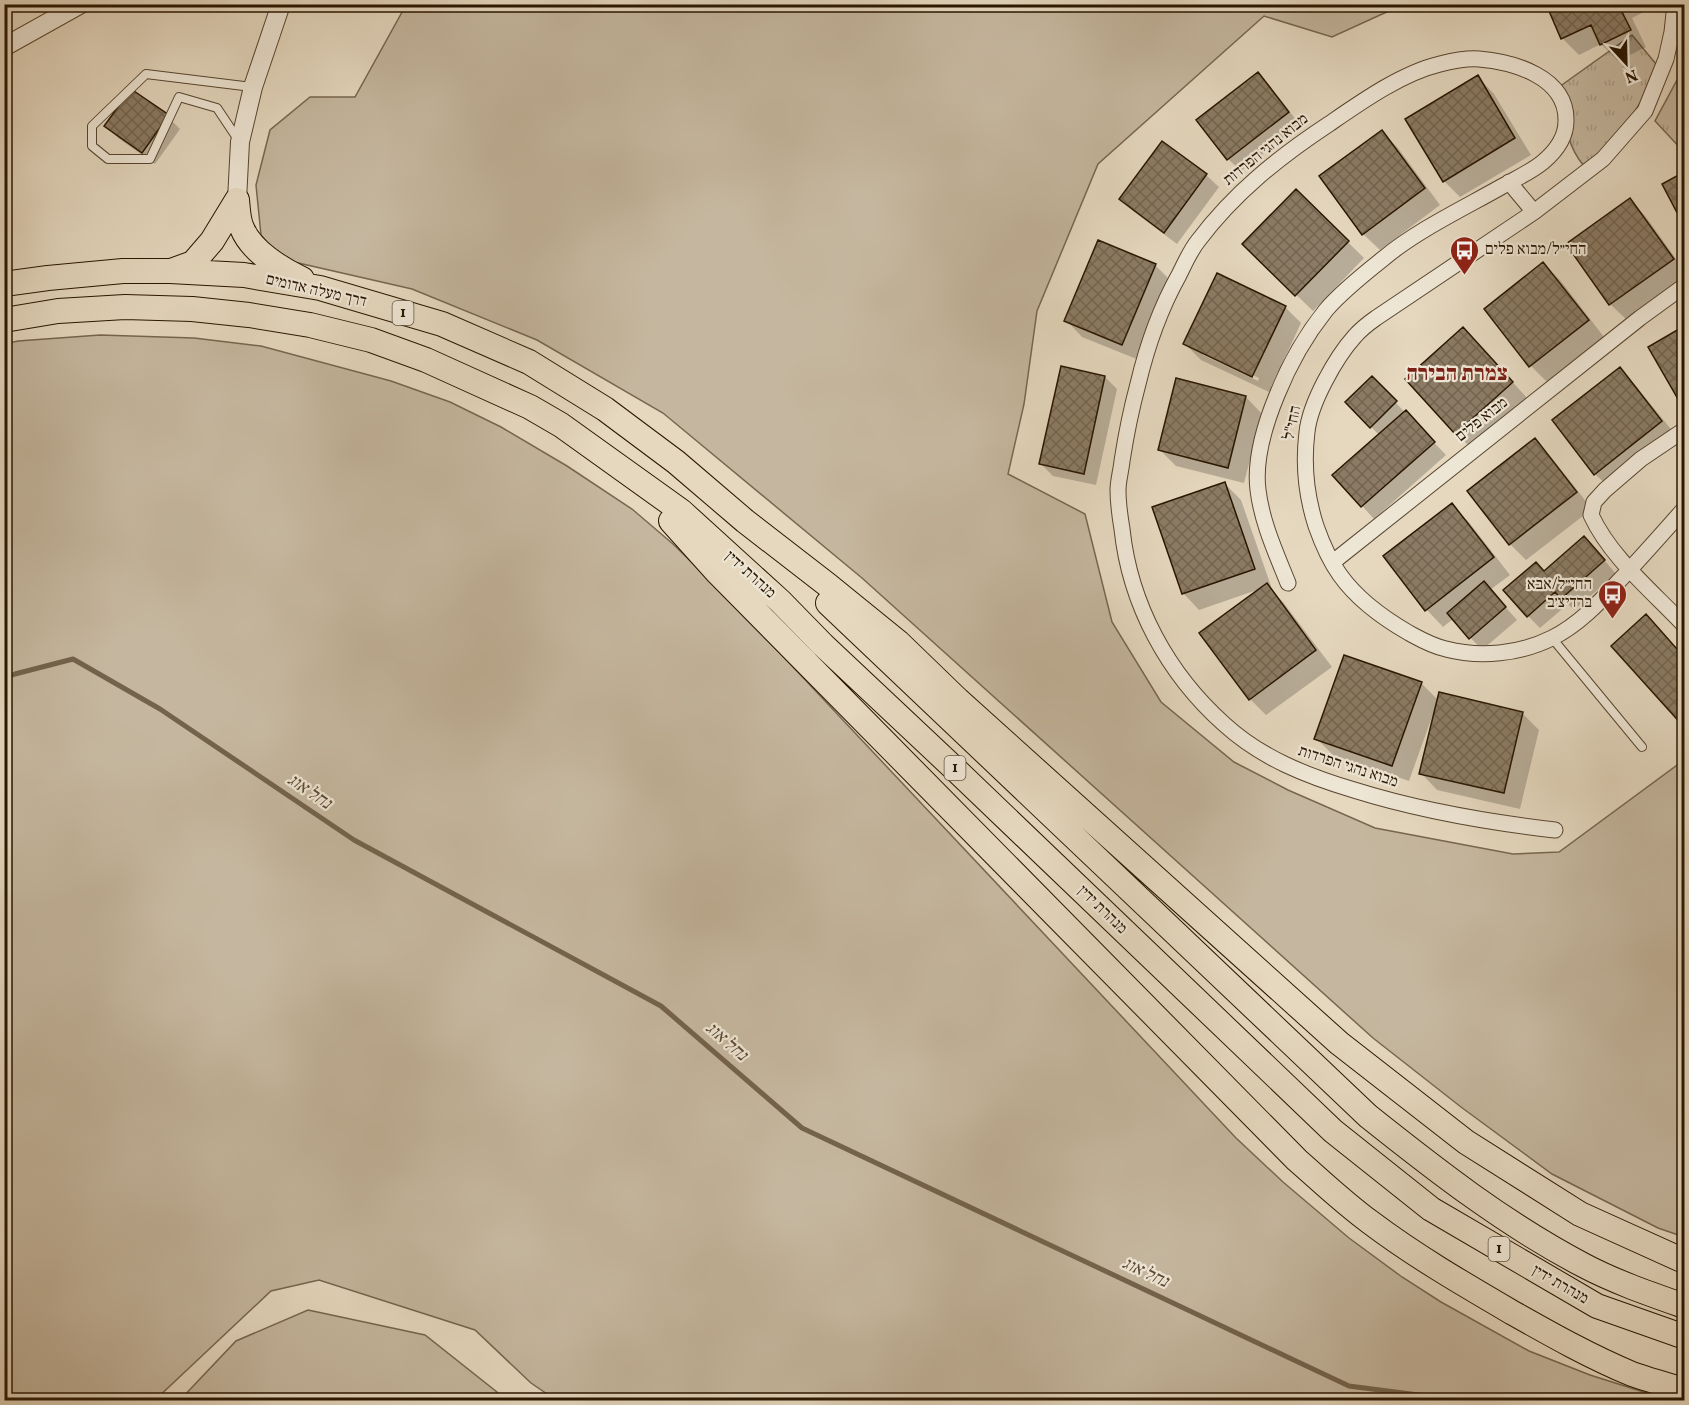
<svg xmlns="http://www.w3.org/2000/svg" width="1689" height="1405" font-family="Vollkorn,'Frank Ruhl Libre',serif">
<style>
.grass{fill:#c5b79f;stroke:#776650;stroke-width:1.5}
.park{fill:url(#park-tufts);stroke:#776650;stroke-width:1.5}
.shadow{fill:#0003;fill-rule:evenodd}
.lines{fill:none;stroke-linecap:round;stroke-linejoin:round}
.stream{stroke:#73634c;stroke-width:5}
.building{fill:url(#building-cross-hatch);stroke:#291601;stroke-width:1.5}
.service-casing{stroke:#584630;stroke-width:10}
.minor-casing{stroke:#584630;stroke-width:17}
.tertiary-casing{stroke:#584630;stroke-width:20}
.trunk-casing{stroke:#291601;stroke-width:26}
.service{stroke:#eee6d5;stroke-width:8}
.minor{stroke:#eee6d5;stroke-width:15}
.tertiary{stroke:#eee6d5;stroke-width:18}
.trunk{stroke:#e5d8bf;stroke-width:24}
.labels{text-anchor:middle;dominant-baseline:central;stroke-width:4.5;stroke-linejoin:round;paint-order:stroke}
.shield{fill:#eee6d5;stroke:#645441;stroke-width:1.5}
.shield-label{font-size:15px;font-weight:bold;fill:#291601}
.street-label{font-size:16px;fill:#291601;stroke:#eee6d5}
.poi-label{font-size:16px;fill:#291601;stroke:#eee6d5;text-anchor:start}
.water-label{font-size:18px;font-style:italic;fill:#5b4933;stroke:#eee6d5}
.district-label{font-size:22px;font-weight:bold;fill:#7a1f14;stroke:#eee6d5}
</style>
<defs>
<pattern id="park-tufts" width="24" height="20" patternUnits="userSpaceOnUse" patternTransform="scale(1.5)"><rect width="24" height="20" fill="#c5b79f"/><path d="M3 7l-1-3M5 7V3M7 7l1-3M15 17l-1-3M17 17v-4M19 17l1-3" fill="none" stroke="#a99d87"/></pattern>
<pattern id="building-cross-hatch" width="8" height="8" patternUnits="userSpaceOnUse" patternTransform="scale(1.5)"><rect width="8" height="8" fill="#8b7b64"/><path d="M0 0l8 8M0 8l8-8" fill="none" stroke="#726450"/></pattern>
</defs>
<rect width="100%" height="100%" fill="#e5d8bf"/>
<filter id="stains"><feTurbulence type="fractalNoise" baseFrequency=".00333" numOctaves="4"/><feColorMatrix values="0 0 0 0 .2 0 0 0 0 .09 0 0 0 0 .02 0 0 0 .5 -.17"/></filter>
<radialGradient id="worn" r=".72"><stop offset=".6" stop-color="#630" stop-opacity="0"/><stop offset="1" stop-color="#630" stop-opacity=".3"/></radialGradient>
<!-- grass -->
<path class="grass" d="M705,4L708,6L713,4L1402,5L1332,37L1264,16L1098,164L1037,311L1024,404L1008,474L1085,514L1112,622L1161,702L1234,762L1288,790L1375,828L1513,854L1559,852L1684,760V1237L1658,1228L1552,1174L1461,1107L1373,1038L862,578L663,413L537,340L412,289L281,259L261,235L256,185L270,130L310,97H355L406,5Z
M100,335L194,338L261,346L391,381L450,402L501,427L567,466L632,509L673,544L730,600L1236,1138L1283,1182L1349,1238L1402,1277L1441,1302L1529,1351L1590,1375L1669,1400H840L837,1399L832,1400H556L531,1383L475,1330L319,1280L271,1291L155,1400H5V344L18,341Z
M308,1310L425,1335L507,1400H180L236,1341Z"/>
<!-- park -->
<path class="park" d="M1632,35L1656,64C1654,73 1652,83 1647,91C1632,119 1609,145 1584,166C1565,144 1564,115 1559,87Z
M1684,67V152L1655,121Z"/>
<!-- shadow -->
<path class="shadow" d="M1547,4H1660L1632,18L1646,47L1618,61L1601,44L1579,55L1562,38Z
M1258,74L1270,86L1300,125L1241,171L1228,159L1198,120Z
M1478,77L1494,94L1531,155L1460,197L1444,181Z
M168,117L180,129L155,164L118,138L106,126Z
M1382,132L1398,148L1440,205L1380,250L1363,234Z
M1163,143L1206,175L1219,187L1177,244L1133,211L1121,199Z
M1684,174V223L1664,184Z
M1296,191L1364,258L1313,311L1244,244Z
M1630,200L1646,217L1684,270V279L1627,320L1610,304Z
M1543,264L1560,280L1604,337L1547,382L1531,366L1486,309Z
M1155,265L1172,282L1139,360L1082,337L1066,320Z
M1285,307L1301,323L1269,392L1201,360L1185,344ZM1203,352L1259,378L1258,381L1203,355Z
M1684,328V407L1650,348Z
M1479,346L1528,399L1472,449L1456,433Z
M1620,369L1636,386L1678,438L1612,490L1595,474Z
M1105,377L1117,389L1096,485L1053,476L1040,463Z
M1372,378L1446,455L1374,519L1334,475L1379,435L1347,402Z
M1246,397L1262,414L1244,483L1176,466L1159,449Z
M1535,440L1551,457L1592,509L1526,560L1510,544Z
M1225,484L1241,500L1271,586L1268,587L1283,602L1332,667L1266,715L1250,699L1260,589L1199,610L1183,593Z
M1451,505L1468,521L1510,575L1490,590L1517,620L1482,650L1453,619L1443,627L1427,610L1385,557Z
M1596,550L1616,574L1574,610L1568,604L1540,628L1528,616L1544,572Z
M1662,633L1684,657V725L1613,646Z
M1421,683L1438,700L1522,713L1539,730L1520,809L1437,790L1421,773L1435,714H1433L1409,781L1333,755L1316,738Z"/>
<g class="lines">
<!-- stream -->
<path class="stream" d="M4,678L15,674L73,659L160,709L354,840L661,1006L802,1128L1349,1386L1457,1400"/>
</g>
<!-- building -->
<path class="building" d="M1546,4H1618L1631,30L1600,45L1591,25L1561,39Z
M1258,72L1289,112L1227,160L1196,120Z
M1478,75L1515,138L1443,182L1405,119Z
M131,89L169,115L142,153L104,126Z
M1382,130L1425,188L1362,235L1319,176Z
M1162,141L1207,174L1164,233L1119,199Z
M1684,172V226L1662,184Z
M1296,189L1349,241L1295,296L1242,244Z
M1630,198L1674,259L1609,305L1566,244Z
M1098,240L1156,264L1122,345L1064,321Z
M1543,262L1589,320L1529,367L1484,309Z
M1217,273L1286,306L1252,377L1183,344Z
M1684,326V405L1682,406L1648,347Z
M1463,327L1513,382L1455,434L1405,379Z
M1061,366L1105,376L1084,474L1039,464Z
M1620,367L1662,421L1594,475L1552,420Z
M1372,376L1397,401L1370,428L1345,402Z
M1176,378L1246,396L1228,468L1158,450Z
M1406,410L1435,442L1361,507L1332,475Z
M1535,438L1577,492L1509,545L1467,491Z
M1225,482L1255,569L1182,594L1152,507Z
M1452,503L1494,557L1425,611L1383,556Z
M1584,536L1605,560L1561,599L1555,592L1527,617L1503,590L1536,562L1544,571Z
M1484,581L1506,607L1469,639L1447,613Z
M1267,583L1316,650L1249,700L1199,633Z
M1646,614L1684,657V727L1611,646Z
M1344,655L1422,682L1392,766L1314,739Z
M1439,692L1523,712L1504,793L1419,774Z"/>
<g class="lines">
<defs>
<path id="service" d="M237,138L217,108L179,97L150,159H108L92,146V126L146,74L252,87
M1552,638L1642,747"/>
<path id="minor" d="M1675,4L1672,32L1666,59L1645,111L1603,159L1534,212L1376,318C1369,323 1361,329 1355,336C1336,357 1310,403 1307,432C1303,464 1306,495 1316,526C1322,543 1329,560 1340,575C1357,599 1383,618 1409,633C1420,639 1432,646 1446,649C1480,658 1520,654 1552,638C1578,625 1598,604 1617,583C1640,559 1662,534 1684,509
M1509,182L1534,212
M1684,430L1641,459L1605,490L1594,502L1591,515C1611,558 1652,591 1684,625
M1333,562L1640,318L1684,286
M1288,583C1276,553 1262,523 1258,490C1254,458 1265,424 1277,395C1289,365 1306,335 1326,310C1341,292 1365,273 1384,258C1416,231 1464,208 1501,187C1515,179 1531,172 1543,162C1556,151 1566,138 1566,121C1567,77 1514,62 1479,59C1467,58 1452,61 1440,64C1402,73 1361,102 1329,124C1279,157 1234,193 1198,241C1190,251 1185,263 1179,275C1160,309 1147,346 1138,384C1131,410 1126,435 1122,461C1121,471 1118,481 1118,490C1118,503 1120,517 1122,529C1130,605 1168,674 1224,724C1261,758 1307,776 1354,790C1421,811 1486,822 1555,830"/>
<path id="tertiary" d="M4,47L81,4
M237,200L240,142L253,87L281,4"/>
<path id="trunk" d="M237,200C238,209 238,220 242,228C251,251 281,269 302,279
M171,271L193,263L212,241L237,200
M4,284L48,278L123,271H170L244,275L320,288L442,324L529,362L605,409L676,462L745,521L829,586L898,642L958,700L1339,1043L1466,1142L1580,1214L1684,1261
M4,320L58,311L125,307L192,309L249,315L310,325L371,340L426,360L530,407L561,425L681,511L780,601L823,645L957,771L1333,1131L1431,1209L1597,1306L1682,1336
M671,521L716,571L1297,1160C1321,1181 1344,1203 1370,1222C1415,1256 1465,1285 1513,1313C1552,1335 1591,1357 1632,1374C1649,1380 1667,1385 1684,1390
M828,603L1368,1116C1437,1171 1505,1224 1583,1265C1615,1282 1650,1294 1684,1306"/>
</defs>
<!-- service casing -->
<use href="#service" class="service-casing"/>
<!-- minor casing -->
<use href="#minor" class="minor-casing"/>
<!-- tertiary casing -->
<use href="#tertiary" class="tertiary-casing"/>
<!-- trunk casing -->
<use href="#trunk" class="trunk-casing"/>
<!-- service -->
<use href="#service" class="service"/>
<!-- minor -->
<use href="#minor" class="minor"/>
<!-- tertiary -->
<use href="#tertiary" class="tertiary"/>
<!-- trunk -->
<use href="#trunk" class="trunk"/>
</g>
<!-- icons -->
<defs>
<symbol id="bus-pin" viewBox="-11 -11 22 30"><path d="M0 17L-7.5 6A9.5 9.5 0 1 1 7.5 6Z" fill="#8f2418" stroke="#eee6d5"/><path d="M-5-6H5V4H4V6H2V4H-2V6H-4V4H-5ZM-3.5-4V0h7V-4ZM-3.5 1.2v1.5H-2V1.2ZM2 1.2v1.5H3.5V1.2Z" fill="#fff"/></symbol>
</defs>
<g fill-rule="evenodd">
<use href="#bus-pin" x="1448" y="234" width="33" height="45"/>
<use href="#bus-pin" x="1596" y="578" width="33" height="45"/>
</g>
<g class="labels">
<!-- shield labels -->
<g class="shield">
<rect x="392.5" y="301" width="21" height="24" rx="4.5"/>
<rect x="944.5" y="756" width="21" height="24" rx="4.5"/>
<rect x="1488.5" y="1237" width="21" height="24" rx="4.5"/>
</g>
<g class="shield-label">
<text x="403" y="313">1</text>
<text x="955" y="768">1</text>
<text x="1499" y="1249">1</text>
</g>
<!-- street labels -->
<g class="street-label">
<text transform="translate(1266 150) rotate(-39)">מבוא נהגי הפרדות</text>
<text transform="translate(316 291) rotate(13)">דרך מעלה אדומים</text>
<text transform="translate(1482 420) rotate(-38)">מבוא פלים</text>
<text transform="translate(1293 423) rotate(-78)">החי"ל</text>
<text transform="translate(750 575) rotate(42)">מנהרת ידין</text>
<text transform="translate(1348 767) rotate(18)">מבוא נהגי הפרדות</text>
<text transform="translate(1102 910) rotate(44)">מנהרת ידין</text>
<text transform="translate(1560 1285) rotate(30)">מנהרת ידין</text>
</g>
<!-- poi labels -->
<g class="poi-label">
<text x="1485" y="250">החי״ל/מבוא פלים</text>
<text x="1592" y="585" text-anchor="end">החי״ל/אבא<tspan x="1592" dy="18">ברדיצ׳ב</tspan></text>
</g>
<!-- water labels -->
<g class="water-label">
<text transform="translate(309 792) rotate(34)">נחל אוג</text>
<text transform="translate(726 1042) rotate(41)">נחל אוג</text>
<text transform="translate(1145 1273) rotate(25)">נחל אוג</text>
</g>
<!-- district labels -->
<g class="district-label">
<text x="1457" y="374">צמרת הבירה</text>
</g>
</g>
<!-- margin -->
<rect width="1689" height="1405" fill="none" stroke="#e5d8bf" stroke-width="24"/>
<rect x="6" y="6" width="1677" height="1393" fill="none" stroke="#291601" stroke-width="3"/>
<rect x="12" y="12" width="1665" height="1381" fill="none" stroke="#291601" stroke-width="1.5"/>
<!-- north arrow -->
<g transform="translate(1626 63) rotate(158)" stroke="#eee6d5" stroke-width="4.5" paint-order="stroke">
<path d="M0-4.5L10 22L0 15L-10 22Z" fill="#291601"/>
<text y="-9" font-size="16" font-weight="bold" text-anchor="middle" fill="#291601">N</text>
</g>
<rect width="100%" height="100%" filter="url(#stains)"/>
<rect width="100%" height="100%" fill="url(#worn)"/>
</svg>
